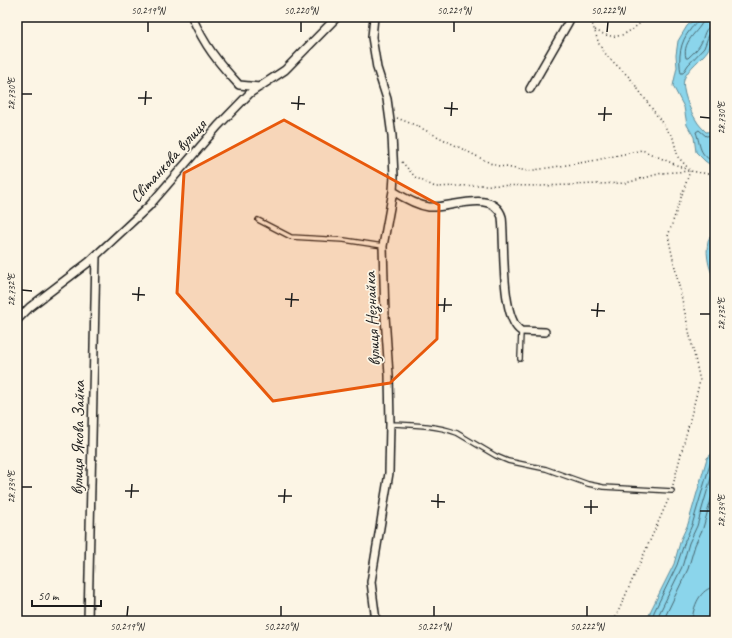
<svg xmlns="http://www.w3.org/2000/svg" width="732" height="638" font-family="Caveat,sans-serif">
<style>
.water{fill:#8bd5eb;stroke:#5f8b98}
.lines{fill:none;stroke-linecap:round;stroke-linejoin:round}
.shore{stroke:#48666f;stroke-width:1}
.lane-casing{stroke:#1c1c1c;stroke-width:6}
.street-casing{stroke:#1c1c1c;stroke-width:10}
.path{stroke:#1c1c1c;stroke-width:1.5;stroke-dasharray:1 3;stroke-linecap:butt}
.lane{stroke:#fcf5e5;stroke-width:3.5}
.street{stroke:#fcf5e5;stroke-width:7}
.marked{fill:#e8590c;fill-opacity:0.2;stroke:#e8590c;stroke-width:3;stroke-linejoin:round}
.ticks{fill:none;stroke:#1c1c1c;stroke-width:1.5}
.labels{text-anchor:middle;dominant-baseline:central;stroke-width:3.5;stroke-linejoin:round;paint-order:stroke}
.street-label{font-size:17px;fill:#1c1c1c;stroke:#fcf5e5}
.neatline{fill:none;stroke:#1c1c1c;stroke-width:1.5}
.ticks-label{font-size:10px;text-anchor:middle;fill:#1c1c1c}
</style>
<rect width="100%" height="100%" fill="#fcf5e5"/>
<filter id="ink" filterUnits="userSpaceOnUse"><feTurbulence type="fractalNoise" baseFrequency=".025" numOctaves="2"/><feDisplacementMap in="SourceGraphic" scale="8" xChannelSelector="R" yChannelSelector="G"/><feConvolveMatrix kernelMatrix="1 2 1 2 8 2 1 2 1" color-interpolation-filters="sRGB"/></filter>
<g filter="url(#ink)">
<!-- water -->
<path class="water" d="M697,17H715C715,28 713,40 708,50C701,60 689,67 684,79C681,89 690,111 696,120C698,124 702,128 706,132L715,131V166H712L705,161L696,152L694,137L687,125L684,107L673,86L677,67L676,55L678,41L687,26Z
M710,236H715V280C708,268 704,249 710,236Z
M715,451V597L707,621H647L651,610L674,564L681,539L688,524L707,458Z"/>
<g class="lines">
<!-- shore -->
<path class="shore" d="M699,17C699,23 693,25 690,30C680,42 678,58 681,73H683L688,65L704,48L710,32L715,30
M704,17C703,30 681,39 686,58H688C692,54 697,50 700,45C705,37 703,26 715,25
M715,135L706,136L699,130L696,132C701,146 698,155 715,162
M652,621L654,612L677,565L685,541L692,525L711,461L715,457
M657,621L659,614L682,567L689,543L697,526L715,464
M663,621L688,569L695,545L703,528L715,485
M692,621C693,607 700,588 715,587"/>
<defs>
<path id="lane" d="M258,220L291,237L344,240L383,246
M520,359L521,331
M390,424C412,425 436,425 457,433L496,456L508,461L546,469L588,484L603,487L672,491"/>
<path id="street" d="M192,17C205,46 217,61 239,85L260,87
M374,17L372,37L377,68L387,99L392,136L394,176L393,191L383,246L385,316L389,375L390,424L389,473L371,582L376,621
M530,89L568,23L571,17
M393,191C404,198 416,205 429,207C450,209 493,188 502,217C505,241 500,318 521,331L545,332
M17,320L30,307L89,262L149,206L218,126L250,93L285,70L337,17
M88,621L96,256"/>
</defs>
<!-- lane casing -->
<use href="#lane" class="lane-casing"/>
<!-- street casing -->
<use href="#street" class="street-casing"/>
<!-- path -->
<path class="path" d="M590,17L599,44L607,56L630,78L673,138L678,157L689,169
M595,30C620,44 628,32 648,17
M397,118L415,125L494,165L528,171L592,161L642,150L688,170
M402,162L415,177L435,187L480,185L541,186L626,183L662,173L690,171L715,175
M673,485L700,381L668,236L690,171
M614,621L669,498"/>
<!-- lane -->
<use href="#lane" class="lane"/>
<!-- street -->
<use href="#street" class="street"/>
</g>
</g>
<!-- marked area -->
<path class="marked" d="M284,120L439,205L437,339L390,383L273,401L177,293L184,173Z"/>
<!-- ticks -->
<path class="ticks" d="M148,32V22M301,32V22M454,32V22M607,32L608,22M22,94H32M138,98H152M291,103L305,104M145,105L146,91M444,108L458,109M298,110L299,96M598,114H612M451,116L452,102M700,117L710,118M604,121L605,107M22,290L32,291M132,294L145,295M285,299L299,300M138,301L139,287M438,305H452M291,307L292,293M591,310L605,311M444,312L445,298M700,314H710M597,317L598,303M22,487H32M125,491H139M278,496H292M131,498L132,484M431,501L445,502M284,503L285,489M584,507H598M438,508V494M700,511H710M591,514V500M127,616L128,606M281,616V606M434,616V606M587,616V606"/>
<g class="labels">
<!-- street labels -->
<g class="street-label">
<text transform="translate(168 161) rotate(-48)">Світанкова вулиця</text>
<text transform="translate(372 319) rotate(-93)">вулиця Незнайка</text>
<text transform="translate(78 438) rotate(-89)">вулиця Якова Зайка</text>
</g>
</g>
<!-- margin -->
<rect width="732" height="638" fill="none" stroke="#fcf5e5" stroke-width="44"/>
<!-- scale -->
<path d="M32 600v6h69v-6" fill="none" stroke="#1c1c1c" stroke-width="2"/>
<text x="38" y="600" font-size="12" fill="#1c1c1c" stroke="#fcf5e5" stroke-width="3" paint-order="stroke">50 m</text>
<rect x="22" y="22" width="688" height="594" class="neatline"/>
<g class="ticks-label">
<text x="148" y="14">50.219°N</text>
<text x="301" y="14">50.220°N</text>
<text x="454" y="14">50.221°N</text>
<text x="608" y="14">50.222°N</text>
<text transform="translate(11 94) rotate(-90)" y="4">28.730°E</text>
<text transform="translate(721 118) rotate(-90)" y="4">28.730°E</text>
<text transform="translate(11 290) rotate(-90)" y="4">28.732°E</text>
<text transform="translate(721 314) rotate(-90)" y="4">28.732°E</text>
<text transform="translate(11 487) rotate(-90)" y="4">28.734°E</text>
<text transform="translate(721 511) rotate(-90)" y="4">28.734°E</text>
<text x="127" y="630">50.219°N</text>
<text x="281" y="630">50.220°N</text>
<text x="434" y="630">50.221°N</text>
<text x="587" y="630">50.222°N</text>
</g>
</svg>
